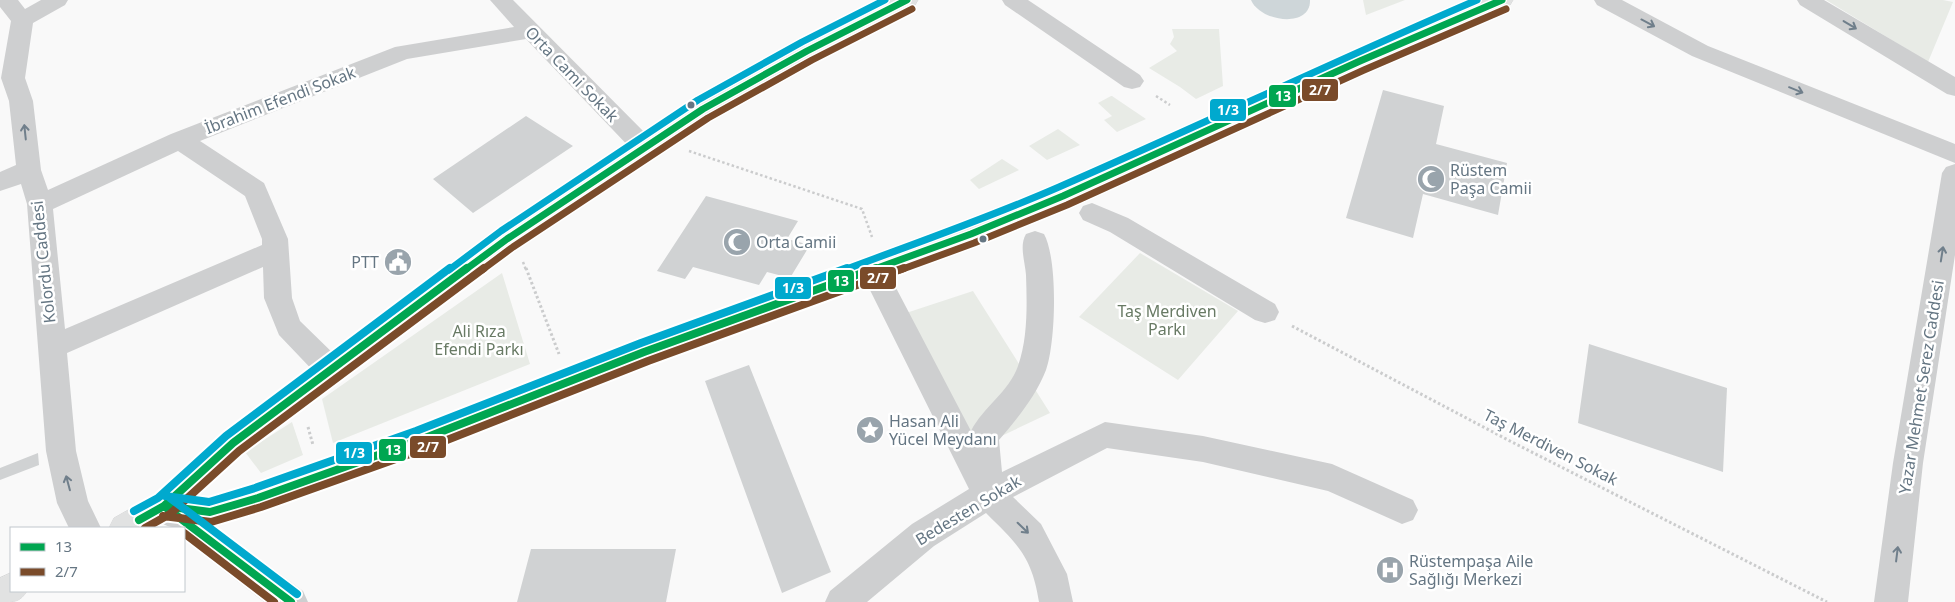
<svg xmlns="http://www.w3.org/2000/svg" width="1955" height="602" font-family="'Noto Sans',sans-serif">
<style>
.green{fill:#e8ebe6}
.water{fill:#ced6d9}
.building{fill:#d0d2d3}
.lines{fill:none;stroke-linecap:round;stroke-linejoin:round}
.major-casing{stroke:#d5d6d7;stroke-width:1}
.path-far1{stroke:#cbcccd;stroke-width:2.5;stroke-dasharray:2.5 2.5;stroke-linecap:butt}
.path{stroke:#cbcccd;stroke-width:3;stroke-dasharray:2.5 2.5;stroke-linecap:butt}
.minor{fill:#cecfd0;fill-rule:evenodd}
.major{fill:#e1e2e2;fill-rule:evenodd}
.bus-1-far1-casing{stroke:#fff;stroke-width:10}
.bus-1-casing{stroke:#fff;stroke-width:12}
.bus-2-far1-casing{stroke:#fff;stroke-width:10}
.bus-2-casing{stroke:#fff;stroke-width:12}
.bus-3-far1-casing{stroke:#fff;stroke-width:10}
.bus-3-casing{stroke:#fff;stroke-width:12}
.bus-1-far1{stroke:#00a651;stroke-width:7}
.bus-1{stroke:#00a651;stroke-width:8}
.bus-2-far1{stroke:#7a4b2a;stroke-width:7}
.bus-2{stroke:#7a4b2a;stroke-width:8}
.bus-3-far1{stroke:#00a9ce;stroke-width:7}
.bus-3{stroke:#00a9ce;stroke-width:8}
.oneway{stroke:#707f8b}
.bus-dot{fill:#657683;stroke:#fff;stroke-width:2}
.labels{text-anchor:middle;dominant-baseline:central;stroke-width:5;stroke-linejoin:round;paint-order:stroke}
.street-label{font-size:16px;fill:#657683;stroke:#fff}
.poi-label{font-size:16px;fill:#657683;stroke:#fff;text-anchor:start}
.park-label{font-size:16px;fill:#687a64;stroke:#fff}
.line-badge{stroke:#fff;stroke-width:2}
.badge-label{font-size:14px;text-anchor:middle;font-weight:bold;fill:#fff}
</style>
<rect width="100%" height="100%" fill="#f9f9f9"/>
<!-- green -->
<path class="green" d="M1363,0H1405L1366,15Z
M1826,0H1943L1953,2L1928,62Z
M1172,29H1219L1223,86L1196,99L1180,87L1149,68L1177,51L1170,44L1174,37Z
M1111,96H1112L1146,119L1117,132L1104,120L1112,116L1098,103Z
M1058,129L1080,145L1047,160L1029,146Z
M1002,159L1019,170L979,189L970,180Z
M1140,253L1238,311L1178,380L1079,317Z
M502,273L530,364L333,443L322,399Z
M973,291L1050,413L974,449L903,314Z
M292,422L303,455L261,473L245,452Z"/>
<!-- water -->
<path class="water" d="M1251,0H1310C1311,29 1260,22 1251,0Z"/>
<!-- building -->
<path class="building" d="M1383,90L1444,106L1436,144L1507,163L1498,215L1423,194L1413,238L1346,218Z
M526,116L573,146L473,213L433,179Z
M706,196L798,221L787,239L810,245L790,278L767,272L759,285L693,267L685,279L657,271Z
M1589,344L1727,388L1723,472L1578,423Z
M749,365L831,572L782,593L705,381Z
M38,453L39,465L0,480V468Z
M531,549H676L666,602H517Z"/>
<g class="lines">
<defs>
<path id="major" d="M890,0H918L915,5L815,56L711,115L516,246L244,452L197,496L210,498L258,484L413,429L634,344L962,227L1054,189L1352,56L1483,0H1513L1510,5L1368,66L1072,203L980,241L654,360L431,449L258,512L210,526L167,521L154,528H109L114,518L153,496L222,434L498,232L695,103L799,46Z
M11,573V591H27C20,602 15,602 0,602V578Z"/>
</defs>
<!-- major casing -->
<use href="#major" class="major-casing"/>
<!-- path-far1 -->
<path class="path-far1" d="M1156,96L1170,105
M689,151L862,209L872,237
M523,262L526,270"/>
<!-- path -->
<path class="path" d="M526,268L559,354
M1292,326L1508,440L1827,602
M308,427L313,445"/>
<!-- minor -->
<path class="minor" d="M0,0H18L25,9L41,0H68L65,5L33,23L25,78L33,101L41,170L48,190L171,134L395,47L514,27L490,0H513L653,141L656,147L653,153L644,156L635,153L526,39L407,59L200,141L264,183L288,239L292,298L300,321L340,360L344,369L340,378L330,381L320,378L279,335L264,298L263,267L67,353L76,451L88,501L101,528H69L57,503L46,451L27,204L21,184L0,191V172L16,165L9,101L1,78L11,21L0,7ZM178,151L245,196L262,239V245L65,329L53,209Z
M1002,0H1028L1140,75L1144,81L1140,87L1132,89L1124,87L1005,5Z
M1594,0H1622L1708,46L1955,144V163L1692,56L1597,5Z
M1797,0H1824L1955,77V96L1947,94L1800,5Z
M1955,164V255L1923,463L1908,602H1874L1893,463L1942,173L1946,167Z
M1092,203L1128,218L1275,304L1279,312L1275,320L1265,323L1255,320L1110,232L1083,220L1079,213L1083,206Z
M1035,231L1044,234C1058,259 1056,342 1046,370C1036,396 1017,419 999,440L1002,472L1105,422L1203,436L1332,464L1413,500L1418,510L1413,520L1402,524L1328,491L1203,462L1107,448L1013,497L1041,524L1067,574L1073,602H1039C1032,556 1017,544 986,513L934,546L867,602H825L830,591L912,524L969,489L860,270L863,263L873,259L883,263L971,431C983,407 1009,392 1018,366C1028,338 1027,304 1026,275C1025,261 1019,246 1026,234Z
M164,492L175,496L303,591L308,602H264L184,540V528C165,528 156,523 148,506L153,496Z"/>
<!-- major -->
<use href="#major" class="major"/>
<defs>
<path id="bus-1-far1" d="M465,270L507,239L703,109L807,51L907,0
M872,270L971,234L1063,196L1360,61L1502,0"/>
<path id="bus-1" d="M164,506L210,512L258,498L420,440L644,352L876,268
M164,506L291,602
M139,520L164,506L233,443L467,268"/>
<path id="bus-2-far1" d="M482,270L513,247L708,118L812,60L912,9
M900,270L974,243L1067,205L1364,70L1506,9"/>
<path id="bus-2" d="M163,516L211,522L261,507L424,449L648,361L904,268
M145,528L170,514L239,451L484,268
M184,533L274,602"/>
<path id="bus-3-far1" d="M449,270L501,231L698,100L802,42L885,0
M844,270C916,243 988,218 1059,187C1199,126 1337,60 1477,0"/>
<path id="bus-3" d="M165,496L209,502L255,488L416,431L641,343L847,268
M170,498L297,594
M134,511L158,498L226,436L450,268"/>
</defs>
<!-- bus-1-far1 casing -->
<use href="#bus-1-far1" class="bus-1-far1-casing"/>
<!-- bus-1 casing -->
<use href="#bus-1" class="bus-1-casing"/>
<!-- bus-2-far1 casing -->
<use href="#bus-2-far1" class="bus-2-far1-casing"/>
<!-- bus-2 casing -->
<use href="#bus-2" class="bus-2-casing"/>
<!-- bus-3-far1 casing -->
<use href="#bus-3-far1" class="bus-3-far1-casing"/>
<!-- bus-3 casing -->
<use href="#bus-3" class="bus-3-casing"/>
<!-- bus-1-far1 -->
<use href="#bus-1-far1" class="bus-1-far1"/>
<!-- bus-1 -->
<use href="#bus-1" class="bus-1"/>
<!-- bus-2-far1 -->
<use href="#bus-2-far1" class="bus-2-far1"/>
<!-- bus-2 -->
<use href="#bus-2" class="bus-2"/>
<!-- bus-3-far1 -->
<use href="#bus-3-far1" class="bus-3-far1"/>
<!-- bus-3 -->
<use href="#bus-3" class="bus-3"/>
</g>
<!-- one-way arrows -->
<defs><path id="oneway-shaft" d="M-6 0H5M1.5-3L5.5 0L1.5 3" fill="none" stroke-width="1.6" stroke-linecap="round" stroke-linejoin="round" transform="scale(1.25)"/></defs>
<g class="oneway">
<use href="#oneway-shaft" transform="translate(1648 23) rotate(28)"/>
<use href="#oneway-shaft" transform="translate(1850 25) rotate(31)"/>
<use href="#oneway-shaft" transform="translate(1796 90) rotate(22)"/>
<use href="#oneway-shaft" transform="translate(25 132) rotate(-96)"/>
<use href="#oneway-shaft" transform="translate(1942 254) rotate(-81)"/>
<use href="#oneway-shaft" transform="translate(68 483) rotate(-105)"/>
<use href="#oneway-shaft" transform="translate(1023 528) rotate(44)"/>
<use href="#oneway-shaft" transform="translate(1897 554) rotate(-83)"/>
</g>
<!-- icons -->
<defs>
<symbol id="mosque-disc" viewBox="-11 -11 22 22"><circle r="9.5" fill="#99a4ac" stroke="#fff"/><path d="M3.5-4.9A6 6 0 1 0 3.5 4.9A5 5 0 1 1 3.5-4.9Z" fill="#fff"/></symbol>
<symbol id="civic-disc" viewBox="-11 -11 22 22"><circle r="9.5" fill="#99a4ac" stroke="#fff"/><path d="M-.6-6.5H3V-4.5H.6V-3L4-1V1h2V6H-6V1h2V-1L-.6-3ZM-1.2 2.5V6h2.4V2.5Z" fill="#fff"/></symbol>
<symbol id="sight-disc" viewBox="-11 -11 22 22"><circle r="9.5" fill="#99a4ac" stroke="#fff"/><path d="M0-6L1.8-2.2L6-1.7L2.9 1.2L3.7 5.4L0 3.3L-3.7 5.4L-2.9 1.2L-6-1.7L-1.8-2.2Z" fill="#fff"/></symbol>
<symbol id="hospital-disc" viewBox="-11 -11 22 22"><circle r="9.5" fill="#99a4ac" stroke="#fff"/><path d="M-5-5h3v3.5h4V-5h3V5h-3V1.5h-4V5h-3Z" fill="#fff"/></symbol>
</defs>
<g fill-rule="evenodd">
<use href="#mosque-disc" x="1415" y="163" width="32" height="32"/>
<use href="#mosque-disc" x="721" y="226" width="32" height="32"/>
<use href="#civic-disc" x="382" y="246" width="32" height="32"/>
<use href="#sight-disc" x="854" y="414" width="32" height="32"/>
<use href="#hospital-disc" x="1374" y="554" width="32" height="32"/>
</g>
<!-- markers -->
<g class="bus-dot">
<circle cx="691" cy="105" r="4.5"/>
<circle cx="983" cy="239" r="4.5"/>
</g>
<g class="labels">
<!-- street labels -->
<g class="street-label">
<text transform="translate(572 74) rotate(46)">Orta Cami Sokak</text>
<text transform="translate(280 100) rotate(-21)">İbrahim Efendi Sokak</text>
<text transform="translate(43 262) rotate(-96)">Kolordu Caddesi</text>
<text transform="translate(1921 387) rotate(-81)">Yazar Mehmet Serez Caddesi</text>
<text transform="translate(1551 447) rotate(27)">Taş Merdiven Sokak</text>
<text transform="translate(968 510) rotate(-31)">Bedesten Sokak</text>
</g>
<!-- poi labels -->
<g class="poi-label">
<text x="1450" y="170">Rüstem<tspan x="1450" dy="18">Paşa Camii</tspan></text>
<text x="756" y="242">Orta Camii</text>
<text x="379" y="262" text-anchor="end">PTT</text>
<text x="889" y="421">Hasan Ali<tspan x="889" dy="18">Yücel Meydanı</tspan></text>
<text x="1409" y="561">Rüstempaşa Aile<tspan x="1409" dy="18">Sağlığı Merkezi</tspan></text>
</g>
<!-- park labels -->
<g class="park-label">
<text x="1167" y="311">Taş Merdiven<tspan x="1167" dy="18">Parkı</tspan></text>
<text x="479" y="331">Ali Rıza<tspan x="479" dy="18">Efendi Parkı</tspan></text>
</g>
</g>
<g class="line-badge">
<rect x="1301" y="78" width="38" height="24" rx="5" fill="#7a4b2a"/>
<rect x="1268" y="84" width="29" height="24" rx="5" fill="#00a651"/>
<rect x="1209" y="98" width="38" height="24" rx="5" fill="#00a9ce"/>
<rect x="859" y="266" width="38" height="24" rx="5" fill="#7a4b2a"/>
<rect x="827" y="269" width="28" height="24" rx="5" fill="#00a651"/>
<rect x="774" y="276" width="38" height="24" rx="5" fill="#00a9ce"/>
<rect x="409" y="435" width="38" height="24" rx="5" fill="#7a4b2a"/>
<rect x="378" y="438" width="29" height="24" rx="5" fill="#00a651"/>
<rect x="335" y="441" width="38" height="24" rx="5" fill="#00a9ce"/>
</g>
<g class="badge-label">
<text x="1320" y="95">2/7</text>
<text x="1283" y="101">13</text>
<text x="1228" y="115">1/3</text>
<text x="878" y="283">2/7</text>
<text x="841" y="286">13</text>
<text x="793" y="293">1/3</text>
<text x="428" y="452">2/7</text>
<text x="393" y="455">13</text>
<text x="354" y="458">1/3</text>
</g>
<!-- legend -->
<rect x="10" y="527" width="175" height="65" fill="#ffffff" stroke="#c1c8cd"/>
<rect x="20" y="543" width="25" height="8" fill="#00a651" stroke="#c1c8cd"/>
<text x="55" y="552" font-size="15" fill="#657683">13</text>
<rect x="20" y="568" width="25" height="8" fill="#7a4b2a" stroke="#c1c8cd"/>
<text x="55" y="577" font-size="15" fill="#657683">2/7</text>
</svg>
